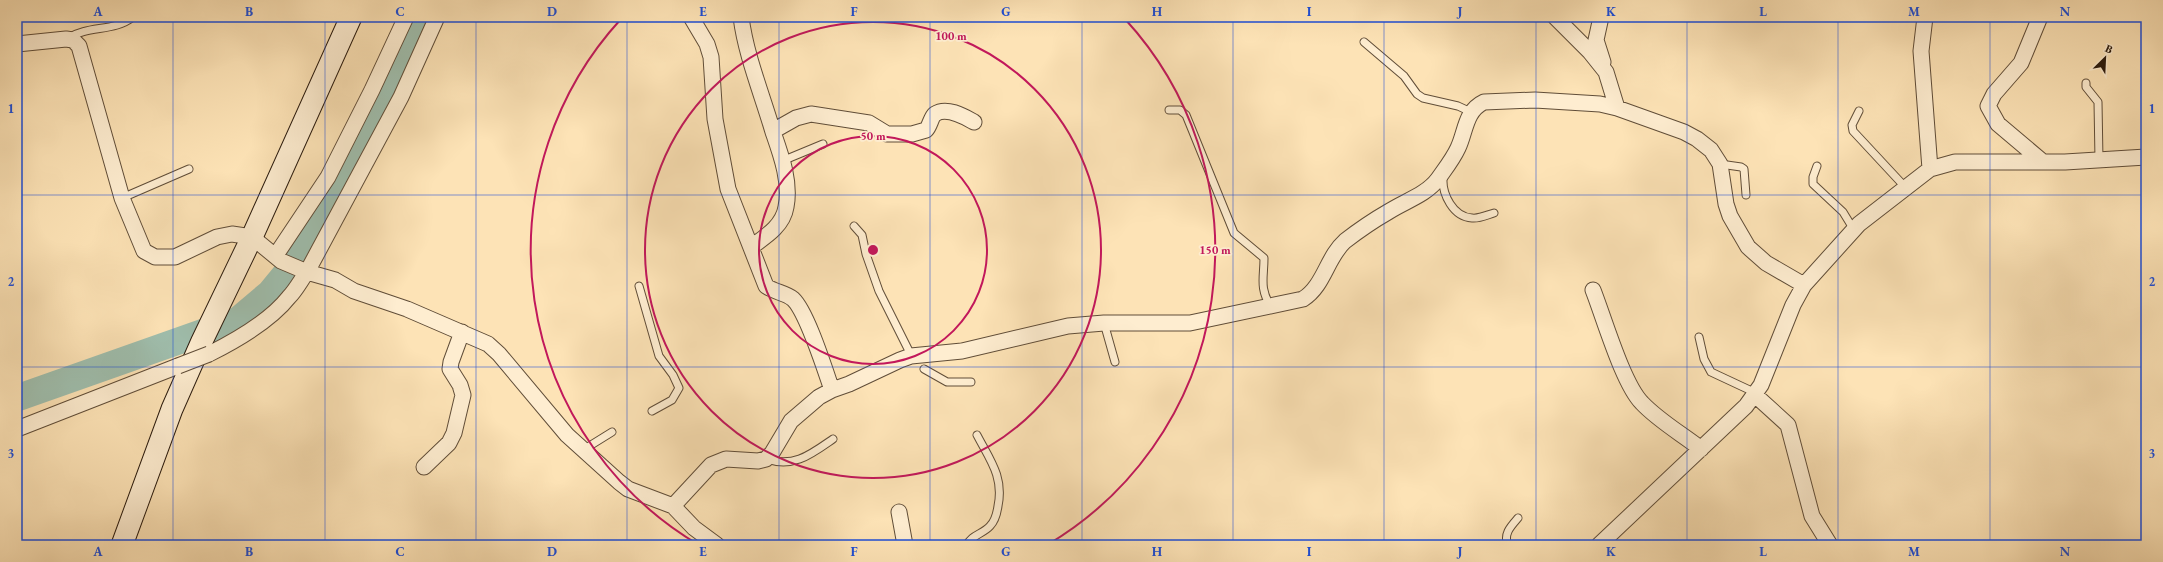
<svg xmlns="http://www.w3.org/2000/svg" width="2163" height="562" font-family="'EB Garamond',serif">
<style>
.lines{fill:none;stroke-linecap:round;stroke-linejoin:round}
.river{stroke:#9fbead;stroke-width:27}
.lane-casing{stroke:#604d38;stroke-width:9}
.street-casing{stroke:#604d38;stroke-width:17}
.secondary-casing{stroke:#2b1b0e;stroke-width:23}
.lane{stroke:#feedd0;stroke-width:7}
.street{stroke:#feedd0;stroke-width:15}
.secondary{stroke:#feedd0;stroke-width:21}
.street-bridge-casing{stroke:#604d38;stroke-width:17;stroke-linecap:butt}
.street-bridge{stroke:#feedd0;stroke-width:15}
.grid{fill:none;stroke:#1d4ed8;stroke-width:1;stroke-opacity:0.55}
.ring{fill:none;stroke:#c2185b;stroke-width:2}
.centre{fill:#c2185b;stroke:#feedd0;stroke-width:2}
.ring-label{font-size:12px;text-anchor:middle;font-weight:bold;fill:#c2185b;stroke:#feedd0;stroke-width:3.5;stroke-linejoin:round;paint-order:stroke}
.neatline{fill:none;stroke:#1d4ed8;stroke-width:1.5}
.grid-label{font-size:13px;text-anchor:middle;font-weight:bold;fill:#1d4ed8}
</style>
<rect width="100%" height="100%" fill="#fde3b6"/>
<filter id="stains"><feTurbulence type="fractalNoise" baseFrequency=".005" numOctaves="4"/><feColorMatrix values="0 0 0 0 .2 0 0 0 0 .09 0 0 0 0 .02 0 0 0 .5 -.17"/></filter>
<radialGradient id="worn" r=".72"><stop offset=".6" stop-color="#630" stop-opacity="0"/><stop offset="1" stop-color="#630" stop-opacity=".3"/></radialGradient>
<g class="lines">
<!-- river -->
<path class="river" d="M17,398L238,320L270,293L293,265L388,99L425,17"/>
<defs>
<path id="lane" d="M68,38C89,25 114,32 133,17
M1364,42L1404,76L1417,94L1423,98L1458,106L1471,112
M2086,83V87L2098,102L2099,160
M1169,110H1180L1186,115L1234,233L1264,258C1264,278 1259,288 1271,307
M1859,111L1852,125L1853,131L1906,188
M782,161L823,144
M1720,164L1741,167L1744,169L1746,195
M1817,166L1813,177V184L1843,212L1854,230
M1443,178C1442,194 1453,217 1472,218C1479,219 1487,215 1494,213
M122,198L189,169
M854,226L862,235L866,254L879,291L912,357
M639,286L659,356L673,375L679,388L672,400L652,411
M1104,323L1115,362
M1699,337L1704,359L1711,372L1756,393
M924,369L947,382H971
M583,450L612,432
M766,459C794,468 810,455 833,439
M967,545C971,535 983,534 990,526C995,521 997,513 998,506C1004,477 990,460 977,435
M1508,545C1503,534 1511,526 1518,518"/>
<path id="street" d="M691,17L707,44L711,57L715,119L728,189L766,286C774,292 786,293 793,299C807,312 825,370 832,390
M741,17C746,56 762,94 773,132C781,155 791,182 786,207C783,226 765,237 751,247
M1555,17L1590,52L1606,72L1617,108
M1601,17L1596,40L1603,62
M1925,17L1921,51L1930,169
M2040,17L2021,63L1994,94L1988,106L1998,124L2043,162
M17,44L66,39L73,40L79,46L122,198L144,251L155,257H175L217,237L232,234L252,237L281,261L307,272L335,280L354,291L407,309L488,344L499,354L567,435L619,482L628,489L673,506L694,528L717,545
M773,131L796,118L811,114L869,123L887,134H912L926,130C930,126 931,117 935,114C947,106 965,117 974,122
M276,255L328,177L372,90L406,17
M1593,290C1604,318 1623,384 1642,403C1659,421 1682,434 1701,449
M209,354C235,341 271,320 289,297C296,290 301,280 307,272L401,97L437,17
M1755,395L1788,425L1812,516L1830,545
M17,429L178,366
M424,467L449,443L454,433L463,395L460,385L450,369L451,362L462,332
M673,506L711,465L726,459L758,461L766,459L772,453L791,421L819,397L832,390L849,384L900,360L911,356L962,351L1068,326L1104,323H1190L1303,299C1324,286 1327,257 1345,241C1358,231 1374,220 1388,212C1405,201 1426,195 1438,179C1445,169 1453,159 1458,148C1466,131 1465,111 1484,102L1535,100L1600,104L1617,108L1684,132L1697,139L1711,150L1720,164L1726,204L1730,216L1748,247L1766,263L1804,285
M899,512L905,545
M1599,545L1746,406L1761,385L1793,305L1804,285L1859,224L1930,169L1955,162H2065L2146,157"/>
<path id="secondary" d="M122,545L172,409L202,341L252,237L351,17"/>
</defs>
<!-- lane casing -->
<use href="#lane" class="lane-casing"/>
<!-- street casing -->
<use href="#street" class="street-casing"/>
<!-- secondary casing -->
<use href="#secondary" class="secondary-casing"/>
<!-- lane -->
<use href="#lane" class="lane"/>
<!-- street -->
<use href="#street" class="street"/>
<!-- secondary -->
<use href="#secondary" class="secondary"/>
<defs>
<path id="street-bridge" d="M178,366L209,354"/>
</defs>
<!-- street-bridge casing -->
<use href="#street-bridge" class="street-bridge-casing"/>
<!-- street-bridge -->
<use href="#street-bridge" class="street-bridge"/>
</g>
<!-- grid -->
<path class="grid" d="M173,17V545M325,17V545M476,17V545M627,17V545M779,17V545M930,17V545M1082,17V545M1233,17V545M1384,17V545M1536,17V545M1687,17V545M1838,17V545M1990,17V545M17,195H2146M17,367H2146"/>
<!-- distance rings -->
<g class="ring">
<circle cx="873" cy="250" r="114"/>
<circle cx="873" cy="250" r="228"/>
<path d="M699 545A342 342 0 0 1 621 19M1125 19A342 342 0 0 1 1047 545"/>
</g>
<circle cx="873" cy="250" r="6" class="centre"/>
<g class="ring-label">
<text x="951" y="40">100 m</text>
<text x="873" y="140">50 m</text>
<text x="1215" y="254">150 m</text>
</g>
<!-- margin -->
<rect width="2163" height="562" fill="none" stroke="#fde3b6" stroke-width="44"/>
<!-- north arrow -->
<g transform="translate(2105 58) rotate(24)" stroke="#feedd0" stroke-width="3" paint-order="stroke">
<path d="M0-3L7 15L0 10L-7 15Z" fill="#2b1b0e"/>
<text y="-6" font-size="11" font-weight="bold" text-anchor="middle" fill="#2b1b0e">B</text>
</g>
<rect x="22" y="22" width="2119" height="518" class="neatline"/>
<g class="grid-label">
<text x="98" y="16">A</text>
<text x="249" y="16">B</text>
<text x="400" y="16">C</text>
<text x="552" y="16">D</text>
<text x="703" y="16">E</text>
<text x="854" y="16">F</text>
<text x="1006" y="16">G</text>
<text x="1157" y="16">H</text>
<text x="1309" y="16">I</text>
<text x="1460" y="16">J</text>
<text x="1611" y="16">K</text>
<text x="1763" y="16">L</text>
<text x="1914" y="16">M</text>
<text x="2065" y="16">N</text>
<text x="11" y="113">1</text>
<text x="2152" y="113">1</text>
<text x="11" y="286">2</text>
<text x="2152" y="286">2</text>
<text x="11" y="458">3</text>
<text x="2152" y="458">3</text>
<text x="98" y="556">A</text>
<text x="249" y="556">B</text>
<text x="400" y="556">C</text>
<text x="552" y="556">D</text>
<text x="703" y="556">E</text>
<text x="854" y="556">F</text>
<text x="1006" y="556">G</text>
<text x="1157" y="556">H</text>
<text x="1309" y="556">I</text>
<text x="1460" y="556">J</text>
<text x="1611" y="556">K</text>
<text x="1763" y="556">L</text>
<text x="1914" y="556">M</text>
<text x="2065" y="556">N</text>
</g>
<rect width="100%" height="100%" filter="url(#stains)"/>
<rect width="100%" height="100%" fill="url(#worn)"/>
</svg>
